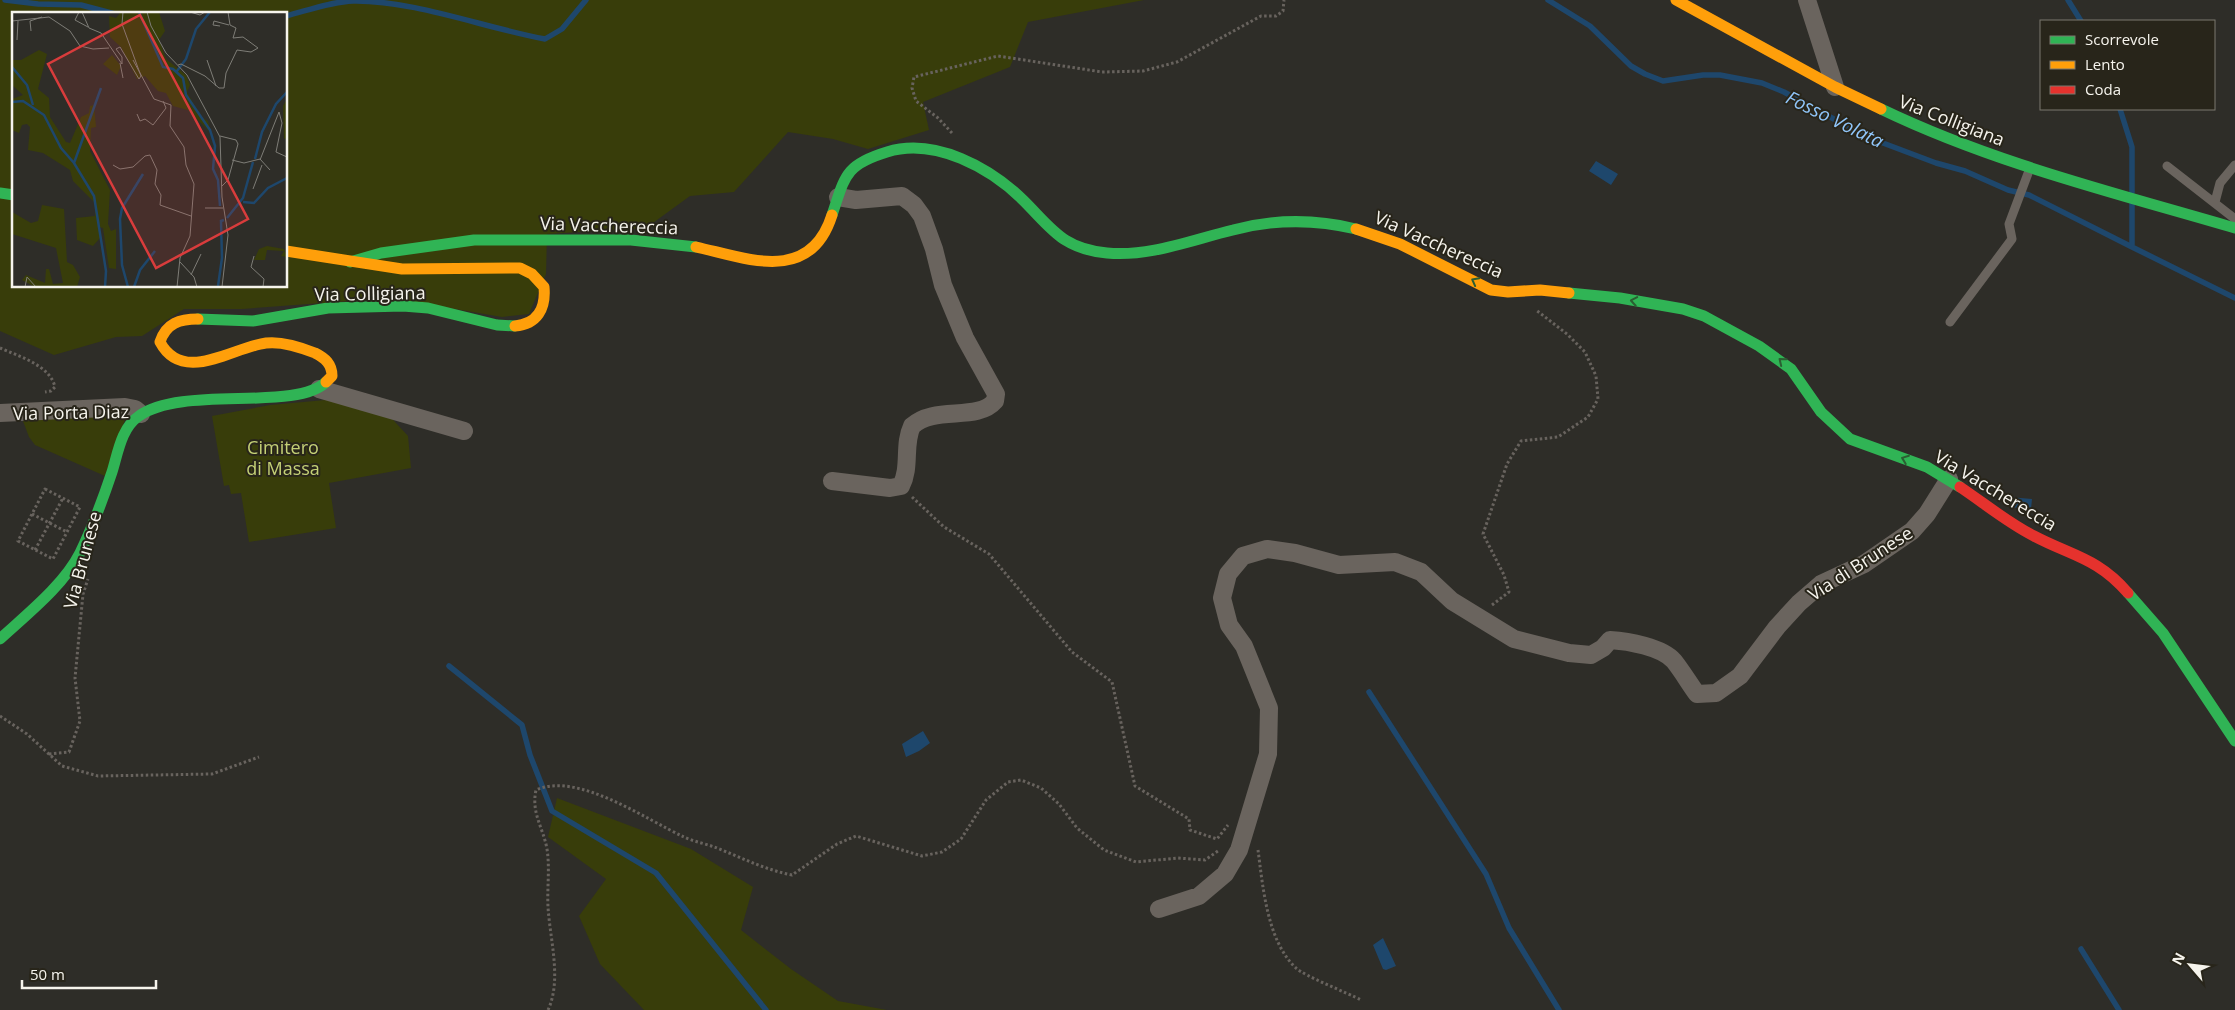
<svg xmlns="http://www.w3.org/2000/svg" width="2235" height="1010" font-family="'Open Sans',sans-serif">
<style>
.green{fill:#383d0a;fill-rule:evenodd}
.water{fill:#1e476c}
.lines{fill:none;stroke-linecap:round;stroke-linejoin:round}
.stream{stroke:#1e476c;stroke-width:5.5}
.path{stroke:#68635e;stroke-width:3;stroke-dasharray:2.5 2.5;stroke-linecap:butt}
.lane{stroke:#6a645e;stroke-width:9}
.street{stroke:#6a645e;stroke-width:18}
.fast{stroke:#30b455;stroke-width:11}
.slow{stroke:#ff9f0a;stroke-width:11}
.jam{stroke:#e5322d;stroke-width:11}
.oneway{stroke:#2b5e32}
.labels{text-anchor:middle;dominant-baseline:central;stroke-width:4;stroke-linejoin:round;paint-order:stroke}
.street-label{font-size:18px;fill:#f6f4ed;stroke:#28251a}
.park-label{font-size:18px;fill:#c4d076;stroke:#28251a}
.water-label{font-size:19px;font-style:italic;fill:#90c5f9;stroke:#28251a}
.inset-river{fill:none;stroke:#1e476c;stroke-width:2.5}
.inset-road{fill:none;stroke:#7e7d77;stroke-width:1}
.view{fill:#d93c3c;fill-opacity:0.15;stroke:#d93c3c;stroke-width:2.5}
.inset-edge{fill:none;stroke:#f6f4ed;stroke-width:2.5}
</style>
<rect width="100%" height="100%" fill="#2e2d28"/>
<!-- green -->
<path class="green" d="M0,0H1144L1028,22L1010,67L923,102L929,130L868,149L833,139L788,132L734,192L690,196L646,228L547,234L546,274L529,314L502,317L391,298L242,309H184L142,336L116,337L54,355L0,331ZM14,14H286V286H14Z
M348,398L384,410L408,436L411,468L329,483L336,528L249,542L241,493L231,494L229,485L224,486L212,416L270,405Z
M128,411L105,476L35,445L29,437L23,421Z
M557,798L691,849L753,887L741,930L791,969L838,1001L887,1010H644L600,964L579,916L606,879L548,837Z"/>
<!-- water -->
<path class="water" d="M1596,161L1618,174L1611,185L1589,171Z
M2009,497L2032,499L2031,509L2008,507Z
M923,731L930,743L919,751L906,757L902,744Z
M1383,938L1396,966L1386,970L1383,969L1373,945Z"/>
<g class="lines">
<!-- stream -->
<path class="stream" d="M5,0L38,4L81,5L115,14
M1548,0L1590,26L1631,66L1645,74L1663,81L1703,75H1720L1762,83L1784,92L1867,137L1936,163L1965,171L2008,190L2029,195L2132,247
M2068,0L2081,21
M286,16C309,10 330,2 353,1C413,0 485,28 545,39L562,29L586,0
M2120,109L2132,147V192
M2132,204V247L2235,298
M449,666L522,725L530,755L552,811L656,873L766,1010
M1369,692L1486,874L1509,928L1559,1010
M2081,949L2119,1010"/>
<!-- path -->
<path class="path" d="M952,133L938,118L916,101L912,88L914,77L998,56L1102,72L1143,71L1177,62L1261,16H1276L1283,11L1284,0
M0,348C18,356 50,365 55,387L51,391L45,392
M45,489L80,507L53,559L18,541Z
M912,497L944,527L989,554L1072,652L1112,682L1135,786L1189,819L1190,830L1217,839L1228,825
M32,514L67,532
M35,550L63,498
M1492,605L1509,592L1504,575L1483,534L1507,464L1521,441L1558,437L1588,417L1598,399L1596,376L1585,352L1567,334L1536,310
M0,716L27,734L62,766L98,776L212,774L259,757
M49,754L69,752L80,721L75,678L83,594L88,579
M1258,850C1263,887 1267,941 1296,968C1304,976 1348,993 1361,1000
M548,1010C562,980 550,940 548,907C547,888 550,868 547,849C543,827 531,813 536,790C577,771 647,820 684,837C695,842 707,844 717,848C742,858 766,870 792,875L837,844L856,836L922,856L942,852L961,839L986,800L1008,782L1021,780L1041,788L1059,804L1077,828L1104,850L1136,862L1178,858L1205,860L1218,851"/>
<!-- lane -->
<path class="lane" d="M2167,166L2235,219
M2215,202L2220,183L2235,165
M1950,322L2012,239L2009,224L2030,168"/>
<!-- street -->
<path class="street" d="M1807,0L1835,87
M319,389L464,431
M0,413L125,407L135,409L141,414
M832,481L890,488L901,486C911,467 903,445 912,426C935,405 977,422 995,401L996,394L965,338L943,285L934,249L922,216L914,205L902,196L856,200L838,197
M1159,909L1199,896L1225,874L1239,850L1268,754L1269,708L1244,646L1229,625L1222,598L1228,574L1243,556L1267,549L1295,553L1339,565L1395,562L1421,572L1452,601L1514,639L1569,653L1591,655L1603,648L1610,640C1628,641 1662,647 1674,661C1682,671 1689,683 1697,694L1716,693L1740,676L1777,627L1799,603L1821,584L1864,564L1912,531L1927,514L1949,479"/>
<!-- fast -->
<path class="fast" d="M1881,109C1993,163 2116,193 2235,228
M0,193L14,195
M832,215C845,177 844,165 887,152C935,137 991,168 1024,201C1052,229 1063,249 1107,253C1150,257 1191,240 1233,230C1274,219 1315,219 1356,229
M350,262L381,253L474,240H631L696,247
M1569,293L1620,298L1683,309L1704,316L1759,346L1791,369L1821,412L1850,439L1927,467L1960,487
M198,319L253,321L328,308L403,306L428,308L497,325L515,326
M2128,593L2163,633L2235,741
M0,639C26,615 64,585 80,553C92,528 103,499 112,472C118,453 121,428 139,416C182,385 296,412 326,382"/>
<!-- slow -->
<path class="slow" d="M1676,0L1835,87L1881,109
M1356,229L1400,244L1491,290L1508,292L1540,290L1569,293
M696,247C746,258 810,285 832,215
M286,251L402,269L520,268L532,274L544,287C546,309 537,324 515,326
M198,319C180,319 166,323 160,342C183,385 233,347 266,343C282,341 300,347 315,353C325,358 332,364 332,376L326,382"/>
<!-- jam -->
<path class="jam" d="M1960,487C1984,503 2008,523 2034,536C2072,556 2098,558 2128,593"/>
</g>
<!-- one-way arrows -->
<defs><path id="oneway-chevron" d="M-2-3.5L2.5 0L-2 3.5" fill="none" stroke-width="1.6" stroke-linecap="round" stroke-linejoin="round" transform="scale(1.25)"/></defs>
<g class="oneway">
<use href="#oneway-chevron" transform="translate(1475 281) rotate(-152)"/>
<use href="#oneway-chevron" transform="translate(1634 301) rotate(-170)"/>
<use href="#oneway-chevron" transform="translate(1782 361) rotate(-141)"/>
<use href="#oneway-chevron" transform="translate(1905 459) rotate(-159)"/>
</g>
<g class="labels">
<!-- street labels -->
<g class="street-label">
<text transform="translate(1952 120) rotate(21)">Via Colligiana</text>
<text transform="translate(609 225) rotate(2)">Via Vacchereccia</text>
<text transform="translate(1439 244) rotate(24)">Via Vacchereccia</text>
<text transform="translate(370 293) rotate(-1)">Via Colligiana</text>
<text transform="translate(71 412) rotate(-1)">Via Porta Diaz</text>
<text transform="translate(1996 490) rotate(31)">Via Vacchereccia</text>
<text transform="translate(82 560) rotate(-75)">Via Brunese</text>
<text transform="translate(1860 563) rotate(-33)">Via di Brunese</text>
</g>
<!-- park labels -->
<g class="park-label">
<text x="283" y="447">Cimitero<tspan x="283" dy="21">di Massa</tspan></text>
</g>
<!-- water labels -->
<g class="water-label">
<text transform="translate(1835 119) rotate(26)">Fosso Volata</text>
</g>
</g>
<!-- overview -->
<g transform="translate(12 12)">
<rect width="275" height="275" fill="#2e2d28"/>
<path d="M109,0H147L153,19L147,28L154,47L174,63L178,73L175,80L189,105L196,109L199,121L176,98L161,94L154,81L146,79L133,64L125,67L109,35L98,25L97,4L104,6ZM27,38L35,42L26,77L37,86L38,105L54,130L58,131L69,105L77,101L78,94L82,93L84,115L79,116L78,139L98,178L96,212L99,219L104,217V257L97,256L91,216L87,215L88,226L81,234L65,228L64,206L83,204V191L61,169L58,158L31,141L16,138L18,115L15,112L10,113L7,121L0,118V87L11,83L0,73V48H9ZM100,43L109,54L105,63L91,52ZM275,87V126L272,127L271,94ZM30,193L52,197L55,250L61,253L68,265L65,275H23L10,268L14,263L33,271L34,257H37L41,272L51,271L44,236L0,222V200L19,211L26,209ZM255,234L272,237L275,245L269,244L272,239L255,238L253,248H242L247,237Z" fill="#383d0a"/>
<path class="inset-river" d="M127,0L151,55L161,57L171,66L174,83L198,118L203,134L201,157L206,168L208,194M0,55L15,73L21,93M165,59L174,47L184,17L198,0M0,90L11,89L32,103L49,136L62,151L82,184L94,259L93,275M243,147L250,120L264,92L275,80M62,151L89,76M231,190L242,191L256,176L275,166M215,206L231,186L241,150M206,274L210,246L209,209L212,208M116,275L110,253L108,207L110,196L131,162M122,275L128,258L143,239"/>
<path class="inset-road" d="M67,0L63,8L76,15M70,0L77,16L89,21L110,52V45L104,37L108,35L127,67L129,64L110,12L111,0M135,0L139,14L154,41L175,63L208,125L210,185L216,223L210,275M178,0L188,3L193,0M0,9L37,5L58,19L68,34L81,37L97,36M208,14L201,13L202,9L217,13M19,19L18,9L30,5M5,28L6,9M121,48L142,87L159,93L158,114L172,135L174,153L182,172L178,224L168,246L165,275M195,48L204,74M108,51L111,66M166,53L169,52L193,64L207,76H212L214,61L225,38L239,40L246,36L231,25L221,26L224,16L218,13L216,0M125,102L128,109L133,107L141,113L154,96L151,89M208,124L224,128L226,132L216,168L210,174M220,148L232,151L248,147L258,158M248,148L267,100L270,111L264,140L275,145M101,153L108,157L121,155L133,144L138,143L145,158L143,172L149,183L148,193L179,204M241,177L250,153M193,196H211M242,244L239,255L252,267L251,275M168,250L182,265L185,275M179,263L189,242M13,275L15,265L24,275M192,275H216"/>
<path class="view" d="M128,3L236,207L144,256L36,52Z"/>
<rect width="275" height="275" class="inset-edge"/>
</g>
<!-- legend -->
<rect x="2040" y="20" width="175" height="90" fill="#28251a" stroke="#7a786e"/>
<rect x="2050" y="36" width="25" height="8" fill="#30b455" stroke="#7a786e"/>
<text x="2085" y="45" font-size="15" fill="#f6f4ed">Scorrevole</text>
<rect x="2050" y="61" width="25" height="8" fill="#ff9f0a" stroke="#7a786e"/>
<text x="2085" y="70" font-size="15" fill="#f6f4ed">Lento</text>
<rect x="2050" y="86" width="25" height="8" fill="#e5322d" stroke="#7a786e"/>
<text x="2085" y="95" font-size="15" fill="#f6f4ed">Coda</text>
<!-- north arrow -->
<g transform="translate(2190 965) rotate(298)" stroke="#28251a" stroke-width="4" paint-order="stroke">
<path d="M0-4L9 19L0 12L-9 19Z" fill="#f6f4ed"/>
<text y="-8" font-size="14" font-weight="bold" text-anchor="middle" fill="#f6f4ed">N</text>
</g>
<!-- scale -->
<path d="M22 980v8h134v-8" fill="none" stroke="#f6f4ed" stroke-width="2.5"/>
<text x="30" y="980" font-size="15" fill="#f6f4ed" stroke="#28251a" stroke-width="4" paint-order="stroke">50 m</text>
</svg>
